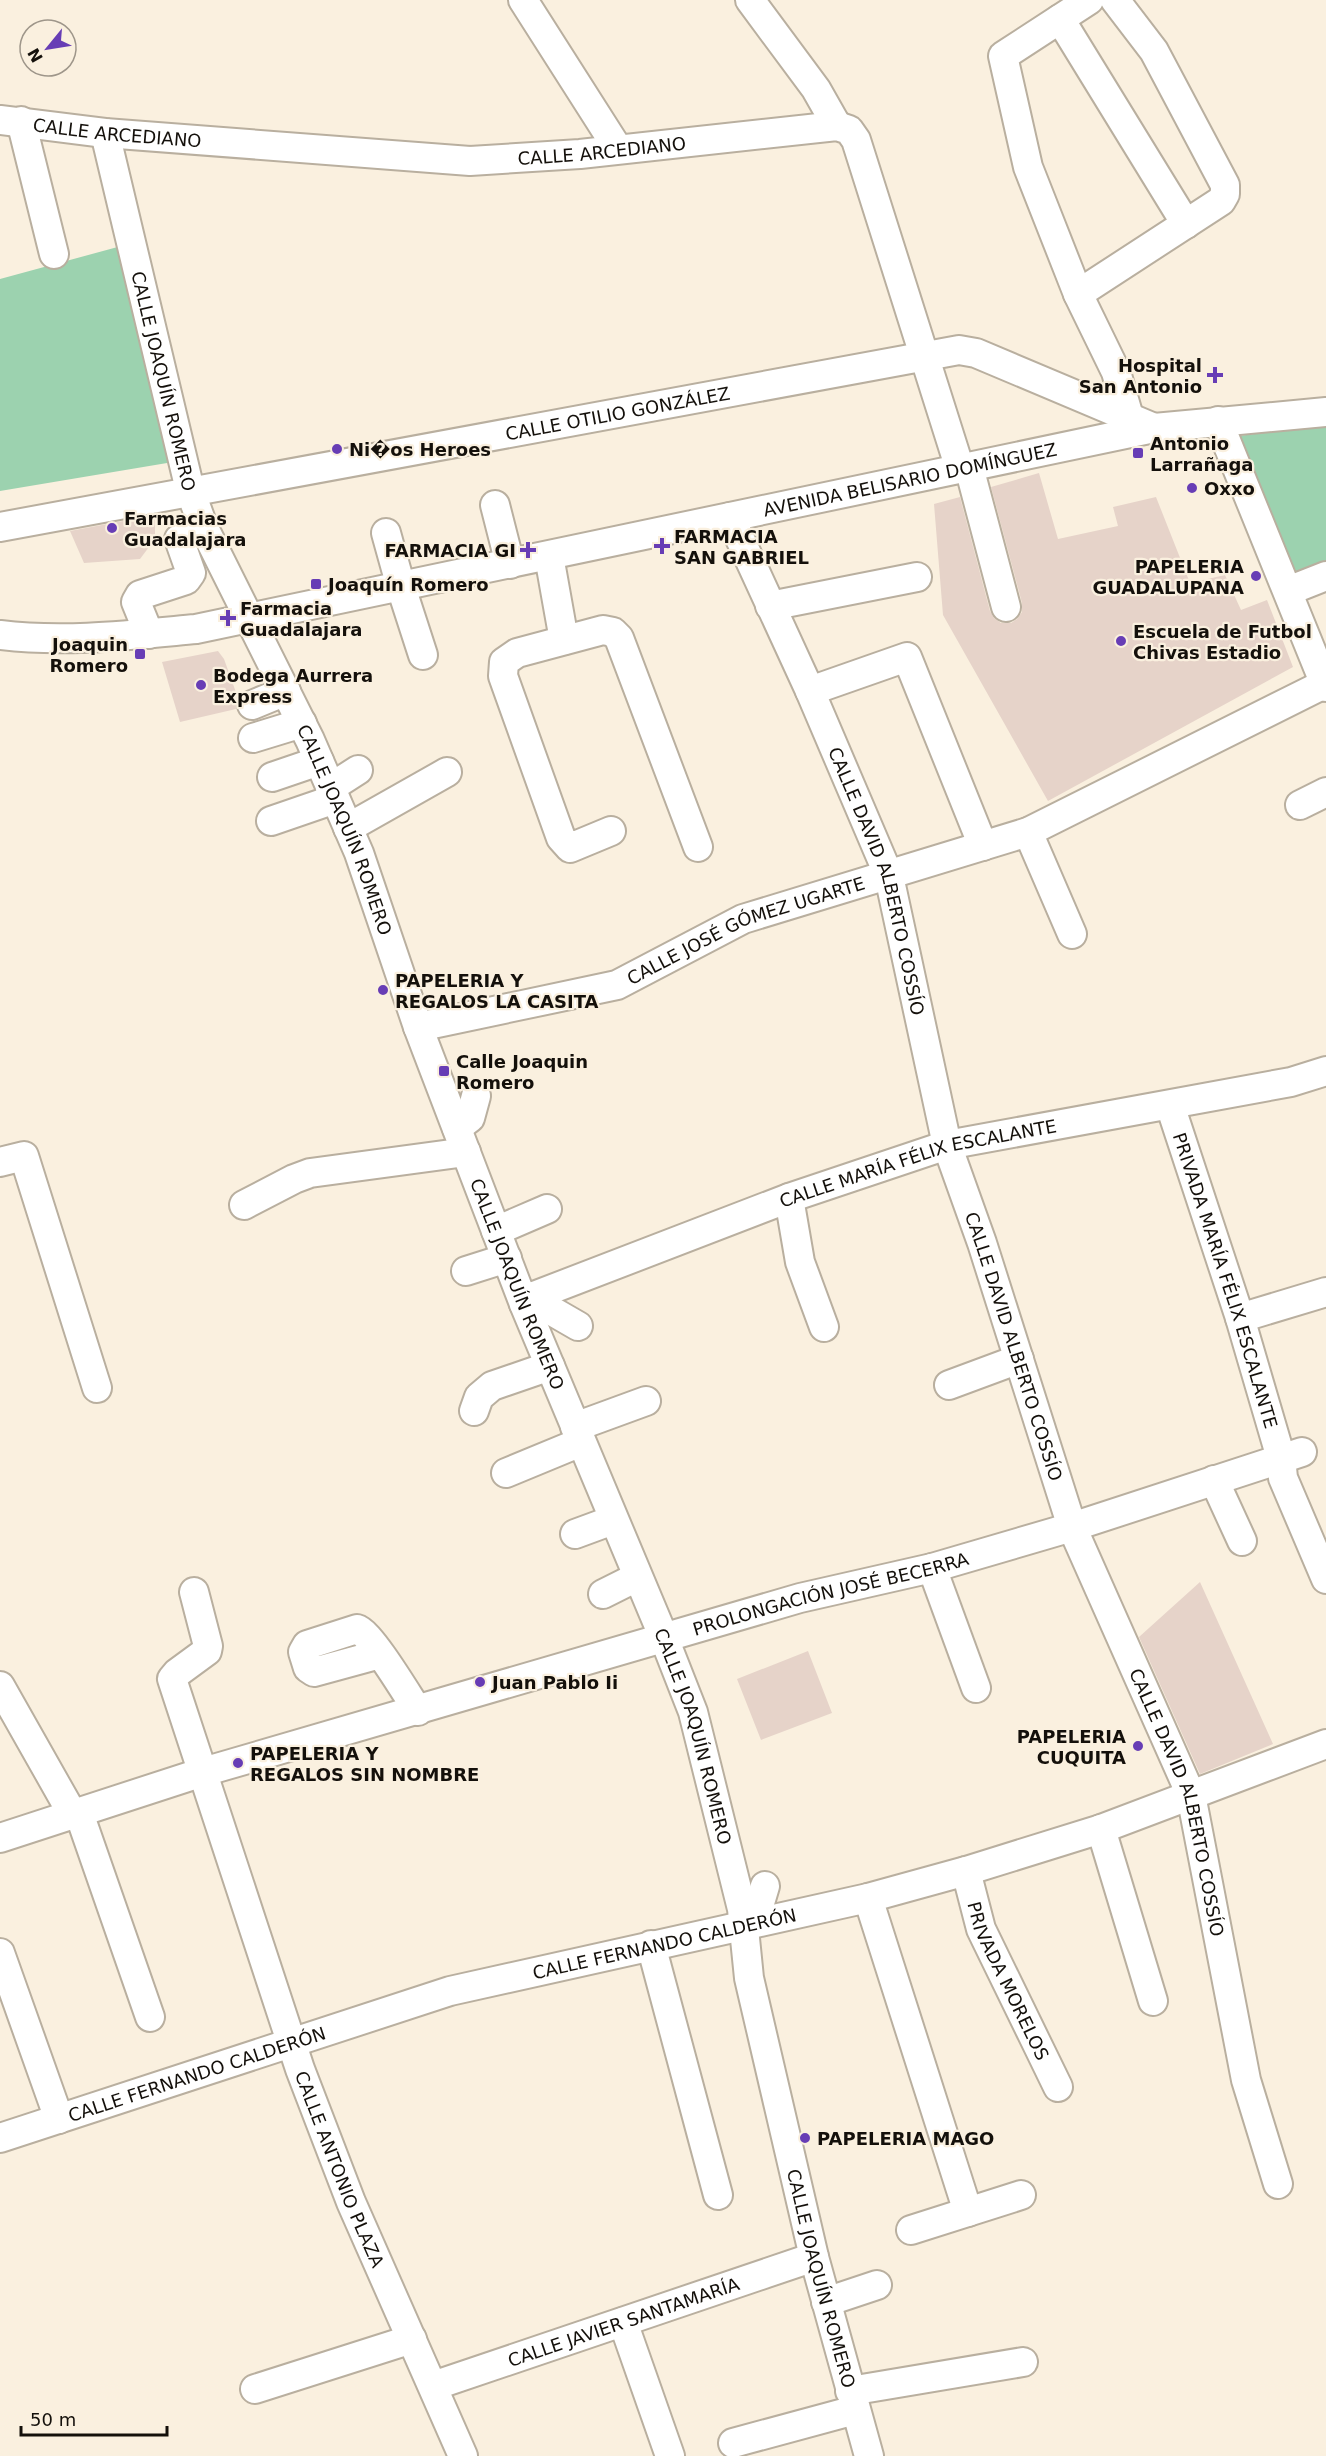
<svg xmlns="http://www.w3.org/2000/svg" width="1326" height="2456" font-family="'DejaVu Sans',sans-serif">
<style>
.green{fill:#9cd2af}
.building{fill:#e6d3c9}
.lines{fill:none;stroke-linecap:round;stroke-linejoin:round}
.minor-casing{stroke:#b9af9f;stroke-width:32}
.minor{stroke:#fff;stroke-width:28}
.poi-dot{fill:#673db5;stroke:#faf0df;stroke-width:2}
.labels{text-anchor:middle;dominant-baseline:central;stroke-width:4.5;stroke-linejoin:round;paint-order:stroke}
.street-label{font-size:18px;fill:#14100b;stroke:#faf0df}
.poi-label{font-size:18px;font-weight:bold;fill:#14100b;stroke:#faf0df;text-anchor:start}
</style>
<rect width="100%" height="100%" fill="#faf0df"/>
<!-- green -->
<path class="green" d="M125,245L179,461L0,491V279Z
M1326,425V568L1291,580L1230,437Z"/>
<!-- building -->
<path class="building" d="M1039,473L1058,539L1118,526L1113,507L1156,497L1190,583L1225,575L1241,610L1267,600L1293,667L1048,801L943,615L934,504L960,497L990,611L994,618L1001,623H1011L1017,619L1022,612V603L991,487Z
M155,515V539L140,559L84,563L70,531Z
M218,651L224,659L238,698L236,709L180,722L162,662Z
M1200,1582L1273,1744L1200,1774L1139,1637Z
M808,1651L832,1713L761,1740L737,1679Z"/>
<g class="lines">
<defs>
<g id="minor">
<path d="M523,0L618,149"/>
<path d="M750,0L816,89L837,126"/>
<path d="M1089,0L1003,56L1028,167L1078,294L1116,372L1129,417"/>
<path d="M1060,19L1186,224"/>
<path id="s1" d="M0,120L105,133L470,161L580,154L837,126L849,130L856,140L960,469"/>
<path d="M21,121L54,254"/>
<path id="s2" d="M105,133L190,490L203,526L310,740L359,853L418,1027L524,1304L664,1638L693,1712L742,1909L749,1978L814,2257L869,2456"/>
<path d="M1078,294L1221,201L1225,194V185L1154,51L1115,0"/>
<path d="M1218,421L1326,687"/>
<path d="M969,467L1006,607"/>
<path d="M495,505L510,564"/>
<path id="s3" d="M730,517L810,691L889,876L947,1145L982,1243L1072,1527L1191,1795L1246,2080L1278,2184"/>
<path id="s4" d="M0,527L959,350L976,353L1154,428"/>
<path d="M386,533L401,587L423,655"/>
<path d="M549,556L564,640"/>
<path d="M1288,591L1326,576"/>
<path d="M770,606L917,577"/>
<path d="M149,634L136,602L140,595L186,580L191,573L179,539L203,526"/>
<path id="s5" d="M0,635C65,643 131,635 196,629L1154,428L1326,412"/>
<path d="M810,691L907,657L983,846"/>
<path d="M252,705L286,691"/>
<path d="M253,738L302,723"/>
<path d="M272,777L319,761"/>
<path d="M330,788L358,770"/>
<path d="M1300,805L1326,792"/>
<path d="M271,821L335,799"/>
<path d="M348,828L447,772"/>
<path d="M611,831L570,848L561,838L503,676L504,662L517,653L603,630L613,632L619,638L698,847"/>
<path d="M1028,832L1072,934"/>
<path id="s6" d="M418,1027L617,985L743,919L1028,832L1326,683"/>
<path id="s7" d="M1170,1105L1240,1318L1281,1458L1283,1478L1326,1579"/>
<path d="M457,1128L470,1118L476,1096"/>
<path d="M0,1162L24,1156L97,1388"/>
<path d="M789,1198L800,1262L824,1327"/>
<path d="M244,1205L294,1179L310,1173L466,1152"/>
<path d="M496,1231L547,1209"/>
<path d="M466,1271L507,1258"/>
<path d="M534,1296L552,1311L578,1326"/>
<path id="s8" d="M524,1304L534,1296L789,1198L947,1145L1291,1082L1326,1071"/>
<path d="M1240,1318L1326,1292"/>
<path d="M949,1385L1019,1359"/>
<path d="M474,1411L479,1397L492,1386L550,1366"/>
<path d="M575,1427L646,1401"/>
<path d="M506,1473L581,1442"/>
<path d="M1214,1480L1242,1541"/>
<path d="M575,1534L613,1520"/>
<path d="M932,1568L976,1688"/>
<path id="s9" d="M194,1592L208,1646L207,1651L177,1673L172,1679L300,2069L351,2202L463,2456"/>
<path d="M603,1594L637,1577"/>
<path d="M380,1654L314,1672L308,1668L303,1652L307,1645L357,1629C370,1632 408,1696 418,1711"/>
<path d="M0,1686L73,1815"/>
<path d="M79,1813L150,2017"/>
<path d="M1101,1829L1153,2001"/>
<path id="s10" d="M0,1838L203,1772L800,1598L932,1568L1072,1527L1302,1452"/>
<path id="s11" d="M966,1871L981,1929L1058,2087"/>
<path d="M868,1898L968,2212"/>
<path d="M754,1923L765,1886"/>
<path d="M651,1945L718,2195"/>
<path d="M0,1953L59,2119"/>
<path id="s12" d="M0,2138L450,1991L868,1898L966,1871L1101,1829L1326,1744"/>
<path d="M911,2230L1021,2195"/>
<path d="M826,2302L877,2285"/>
<path d="M623,2322L670,2456"/>
<path id="s13" d="M433,2386L814,2257"/>
<path d="M255,2389L412,2339"/>
<path d="M850,2391L1023,2362"/>
<path d="M733,2443L855,2410"/>
</g>
</defs>
<!-- minor casing -->
<use href="#minor" class="minor-casing"/>
<!-- minor -->
<use href="#minor" class="minor"/>
</g>
<!-- markers -->
<g class="poi-dot">
<path d="M1212 366h6v6h6v6h-6v6h-6v-6h-6v-6h6z"/>
<circle cx="337" cy="449" r="6"/>
<rect x="1132" y="447" width="12" height="12" rx="3"/>
<circle cx="1192" cy="488" r="6"/>
<circle cx="112" cy="528" r="6"/>
<path d="M659 537h6v6h6v6h-6v6h-6v-6h-6v-6h6z"/>
<path d="M525 541h6v6h6v6h-6v6h-6v-6h-6v-6h6z"/>
<circle cx="1256" cy="576" r="6"/>
<rect x="310" y="578" width="12" height="12" rx="3"/>
<path d="M225 609h6v6h6v6h-6v6h-6v-6h-6v-6h6z"/>
<circle cx="1121" cy="641" r="6"/>
<rect x="134" y="648" width="12" height="12" rx="3"/>
<circle cx="201" cy="685" r="6"/>
<circle cx="383" cy="990" r="6"/>
<rect x="438" y="1065" width="12" height="12" rx="3"/>
<circle cx="480" cy="1682" r="6"/>
<circle cx="1138" cy="1746" r="6"/>
<circle cx="238" cy="1763" r="6"/>
<circle cx="805" cy="2138" r="6"/>
</g>
<g class="labels">
<!-- street labels -->
<g class="street-label">
<text stroke="none"><textPath href="#s1" startOffset="118">CALLE ARCEDIANO</textPath></text>
<text stroke="none"><textPath href="#s1" startOffset="604">CALLE ARCEDIANO</textPath></text>
<text stroke="none"><textPath href="#s2" startOffset="255">CALLE JOAQUÍN ROMERO</textPath></text>
<text stroke="none"><textPath href="#s4" startOffset="628">CALLE OTILIO GONZÁLEZ</textPath></text>
<text stroke="none"><textPath href="#s5" startOffset="926">AVENIDA BELISARIO DOMÍNGUEZ</textPath></text>
<text stroke="none"><textPath href="#s2" startOffset="741">CALLE JOAQUÍN ROMERO</textPath></text>
<text stroke="none"><textPath href="#s3" startOffset="394">CALLE DAVID ALBERTO COSSÍO</textPath></text>
<text stroke="none"><textPath href="#s6" startOffset="344">CALLE JOSÉ GÓMEZ UGARTE</textPath></text>
<text stroke="none"><textPath href="#s8" startOffset="420">CALLE MARÍA FÉLIX ESCALANTE</textPath></text>
<text stroke="none"><textPath href="#s7" startOffset="184">PRIVADA MARÍA FÉLIX ESCALANTE</textPath></text>
<text stroke="none"><textPath href="#s2" startOffset="1227">CALLE JOAQUÍN ROMERO</textPath></text>
<text stroke="none"><textPath href="#s3" startOffset="880">CALLE DAVID ALBERTO COSSÍO</textPath></text>
<text stroke="none"><textPath href="#s10" startOffset="866">PROLONGACIÓN JOSÉ BECERRA</textPath></text>
<text stroke="none"><textPath href="#s2" startOffset="1713">CALLE JOAQUÍN ROMERO</textPath></text>
<text stroke="none"><textPath href="#s3" startOffset="1366">CALLE DAVID ALBERTO COSSÍO</textPath></text>
<text stroke="none"><textPath href="#s12" startOffset="693">CALLE FERNANDO CALDERÓN</textPath></text>
<text stroke="none"><textPath href="#s11" startOffset="118">PRIVADA MORELOS</textPath></text>
<text stroke="none"><textPath href="#s12" startOffset="207">CALLE FERNANDO CALDERÓN</textPath></text>
<text stroke="none"><textPath href="#s9" startOffset="624">CALLE ANTONIO PLAZA</textPath></text>
<text stroke="none"><textPath href="#s2" startOffset="2271">CALLE JOAQUÍN ROMERO</textPath></text>
<text stroke="none"><textPath href="#s13" startOffset="201">CALLE JAVIER SANTAMARÍA</textPath></text>
</g>
<!-- poi labels -->
<g class="poi-label">
<text x="1202" y="365" text-anchor="end">Hospital<tspan x="1202" dy="21">San Antonio</tspan></text>
<text x="1150" y="443">Antonio<tspan x="1150" dy="21">Larrañaga</tspan></text>
<text x="349" y="449">Ni�os Heroes</text>
<text x="1204" y="488">Oxxo</text>
<text x="124" y="518">Farmacias<tspan x="124" dy="21">Guadalajara</tspan></text>
<text x="674" y="536">FARMACIA<tspan x="674" dy="21">SAN GABRIEL</tspan></text>
<text x="516" y="550" text-anchor="end">FARMACIA GI</text>
<text x="1244" y="566" text-anchor="end">PAPELERIA<tspan x="1244" dy="21">GUADALUPANA</tspan></text>
<text x="328" y="584">Joaquín Romero</text>
<text x="240" y="608">Farmacia<tspan x="240" dy="21">Guadalajara</tspan></text>
<text x="1133" y="631">Escuela de Futbol<tspan x="1133" dy="21">Chivas Estadio</tspan></text>
<text x="128" y="644" text-anchor="end">Joaquin<tspan x="128" dy="21">Romero</tspan></text>
<text x="213" y="675">Bodega Aurrera<tspan x="213" dy="21">Express</tspan></text>
<text x="395" y="980">PAPELERIA Y<tspan x="395" dy="21">REGALOS LA CASITA</tspan></text>
<text x="456" y="1061">Calle Joaquin<tspan x="456" dy="21">Romero</tspan></text>
<text x="492" y="1682">Juan Pablo Ii</text>
<text x="1126" y="1736" text-anchor="end">PAPELERIA<tspan x="1126" dy="21">CUQUITA</tspan></text>
<text x="250" y="1753">PAPELERIA Y<tspan x="250" dy="21">REGALOS SIN NOMBRE</tspan></text>
<text x="817" y="2138">PAPELERIA MAGO</text>
</g>
</g>
<!-- north arrow -->
<g transform="translate(48 48) rotate(240)"><circle r="28" fill="#faf0df" stroke="#9e968a" stroke-width="1.5"/>
<path d="M0-4.5L10 22L0 15L-10 22Z" fill="#673db5"/>
<text y="-9" font-size="16" font-weight="bold" text-anchor="middle" fill="#14100b">N</text>
</g>
<!-- scale -->
<path d="M21 2426v9h146v-9" fill="none" stroke="#14100b" stroke-width="3"/>
<text x="30" y="2426" font-size="18" fill="#14100b" stroke="#faf0df" stroke-width="4.5" paint-order="stroke">50 m</text>
</svg>
